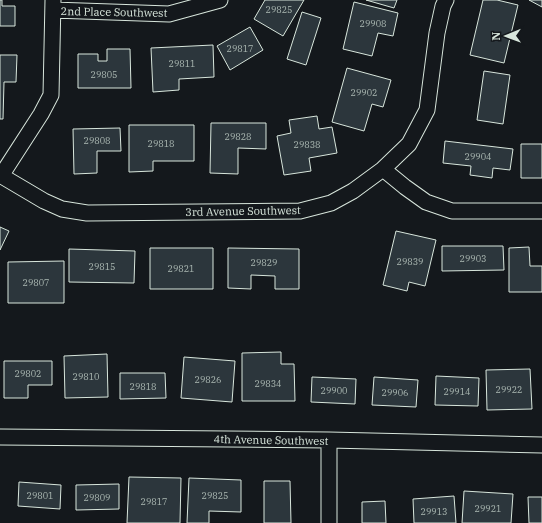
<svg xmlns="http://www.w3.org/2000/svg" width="542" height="523" font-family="'IBM Plex Serif',serif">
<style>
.building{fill:#2c363c;stroke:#d8e6dc}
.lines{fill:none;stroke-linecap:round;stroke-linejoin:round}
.minor-casing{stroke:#d8e6dc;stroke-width:17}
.minor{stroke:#14181c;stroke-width:15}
.labels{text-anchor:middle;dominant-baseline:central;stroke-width:3;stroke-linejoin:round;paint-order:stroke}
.number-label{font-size:9px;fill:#adbab4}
.street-label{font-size:11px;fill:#d8e6dc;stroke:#14181c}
</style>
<rect width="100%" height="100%" fill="#14181c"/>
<!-- building -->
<path class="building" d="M0,0H2V6H15V26H0Z
M265,0H304L283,36L254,19Z
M366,0H397L394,8Z
M483,0H497L518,5L504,63L470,55Z
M529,0H542V7Z
M354,2L398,13L393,36L378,33L372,56L343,49Z
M302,12L321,18L306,65L287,59Z
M250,27L263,50L230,70L217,46Z
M213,45L214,77L179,79V90L153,92L151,48Z
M107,49H130L131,88H78V54H98V61H107Z
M0,55H17L16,82H4L3,119H0Z
M347,68L391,80L383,107L372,104L364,131L332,122Z
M484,71L510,75L503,124L477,120Z
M317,116L319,129L332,127L337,153L309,158L311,171L284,175L277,136L291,133L289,120Z
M211,123H266V149L238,148V174L210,173Z
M129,125H194V161H153V171L129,172Z
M120,128L121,151H97V173L74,174L73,129Z
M445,141L513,149L510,170L493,168L492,178L470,175L471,166L443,163Z
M521,144H542V178H521Z
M0,227L9,231L0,250Z
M396,231L436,240L425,286L409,282L407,291L383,285Z
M442,246H503L504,270L442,271Z
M529,247L530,266H542V292H509V248Z
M150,248H213V289H150Z
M228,248L299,249V289H275V276L251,275V289L228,288Z
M69,249L135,251L134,283L69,282Z
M64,261V303H8V262Z
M281,352V364H294L295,401H242V353Z
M107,354L108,397L65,398L64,356Z
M184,357L235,361L232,402L181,398Z
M4,361H52V385H28V398H4Z
M530,369L532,409L487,410L486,370Z
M120,373H165L166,398L120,399Z
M436,376L479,378L478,406L435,405Z
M312,377L356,379L355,404L311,402Z
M374,377L418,380L416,407L372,405Z
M129,477L181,478L180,523H127Z
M189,478L241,480V512L209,511V523H187Z
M264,481H290L291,523H264Z
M19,482L61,485L60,509L18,506Z
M119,484V509L76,510V485Z
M464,491L513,494L511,523H462Z
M454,496L456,523H414L413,499Z
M528,497H542V523H529Z
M385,501L386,523H362V502Z"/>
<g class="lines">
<defs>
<path id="minor" d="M53,10L169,14L220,0
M383,169L409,144L427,110L437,33L443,6L446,0
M0,175L44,201L62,209L87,213L300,211L331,203L353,191L383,169L405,187L426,202L452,211H542
M1,176L41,114L51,95L53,0
M0,437L329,440L542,445
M329,523V440"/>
</defs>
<!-- minor casing -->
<use href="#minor" class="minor-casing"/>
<!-- minor -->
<use href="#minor" class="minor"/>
</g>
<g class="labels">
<!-- number labels -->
<g class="number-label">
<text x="279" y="9">29825</text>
<text x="373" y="23">29908</text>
<text x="240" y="48">29817</text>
<text x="182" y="63">29811</text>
<text x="104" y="74">29805</text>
<text x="364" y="92">29902</text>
<text x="238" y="136">29828</text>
<text x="97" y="140">29808</text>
<text x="161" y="143">29818</text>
<text x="307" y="144">29838</text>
<text x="478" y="156">29904</text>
<text x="473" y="258">29903</text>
<text x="410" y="261">29839</text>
<text x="264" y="262">29829</text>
<text x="102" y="266">29815</text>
<text x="181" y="268">29821</text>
<text x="36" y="282">29807</text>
<text x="28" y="373">29802</text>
<text x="86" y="376">29810</text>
<text x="208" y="379">29826</text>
<text x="268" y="383">29834</text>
<text x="143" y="386">29818</text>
<text x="509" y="389">29922</text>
<text x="334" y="390">29900</text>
<text x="457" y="391">29914</text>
<text x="395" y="392">29906</text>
<text x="40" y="495">29801</text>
<text x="215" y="495">29825</text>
<text x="97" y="497">29809</text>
<text x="154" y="501">29817</text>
<text x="488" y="508">29921</text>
<text x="434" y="511">29913</text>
</g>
<!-- street labels -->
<g class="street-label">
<text transform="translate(114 12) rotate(1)">2nd Place Southwest</text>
<text transform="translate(243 211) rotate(-1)">3rd Avenue Southwest</text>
<text transform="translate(271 440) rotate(1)">4th Avenue Southwest</text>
</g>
</g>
<!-- north arrow -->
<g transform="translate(506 36) rotate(269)" stroke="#14181c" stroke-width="3" paint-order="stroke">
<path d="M0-3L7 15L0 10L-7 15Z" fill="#d8e6dc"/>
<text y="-6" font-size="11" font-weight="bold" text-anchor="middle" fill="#d8e6dc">N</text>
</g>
</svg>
